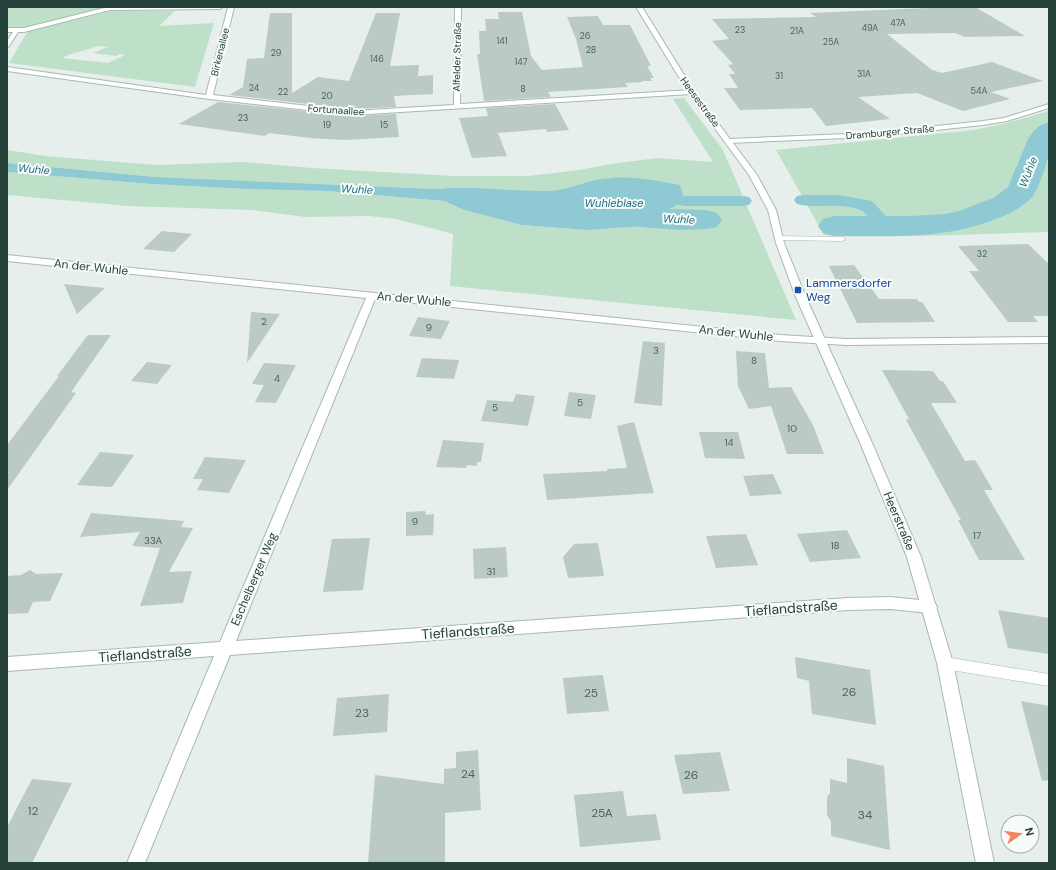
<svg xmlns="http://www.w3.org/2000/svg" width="1056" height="870" font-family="'DM Sans',sans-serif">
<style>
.green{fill:#bfe0c8;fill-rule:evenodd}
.water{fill:#8ec9d4}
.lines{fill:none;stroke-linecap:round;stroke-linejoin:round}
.canal{fill:#8ec9d4;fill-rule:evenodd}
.river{fill:#8ec9d4;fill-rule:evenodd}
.building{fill:#bbcac4}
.service-casing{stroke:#a8b8b2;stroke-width:1}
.minor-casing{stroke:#a8b8b2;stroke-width:2}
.tertiary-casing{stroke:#a8b8b2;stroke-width:2}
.service{fill:#fff;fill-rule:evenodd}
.minor{fill:#fff;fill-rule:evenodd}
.tertiary{fill:#fff;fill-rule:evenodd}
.transit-dot{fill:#1a4fb4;stroke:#f7fbf9;stroke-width:1.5}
.labels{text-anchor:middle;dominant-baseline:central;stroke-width:4;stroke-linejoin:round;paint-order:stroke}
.far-number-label{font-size:9px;fill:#4a645c}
.far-street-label{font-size:10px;fill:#24423a;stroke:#f7fbf9}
.number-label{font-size:10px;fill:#4a645c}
.far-water-label{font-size:11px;font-style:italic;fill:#1c6f80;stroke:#f7fbf9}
.street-label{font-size:12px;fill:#24423a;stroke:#f7fbf9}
.transit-label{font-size:12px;fill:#164399;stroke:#f7fbf9;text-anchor:start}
.near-number-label{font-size:12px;fill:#4a645c}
.near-street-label{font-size:14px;fill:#24423a;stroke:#f7fbf9}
</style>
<rect width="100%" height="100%" fill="#e6efeb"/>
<!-- green -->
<path class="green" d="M7,7H100L99,9C78,14 25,32 7,26Z
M112,11H175L159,26L214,23L195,87L9,63L28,31ZM97,46L108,47L93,53L116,56L120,54L125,55L108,63L62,58C73,52 85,51 97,46Z
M684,98L723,150L796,320L450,286L453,234L396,219L369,216L305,217L252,210L128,206L7,195V172L151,184L246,189L328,191L444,201L464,210L521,225L587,230L610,178C594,182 576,188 559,190C519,196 477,184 436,189L156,177L7,163V150L46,156L156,165L244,162L312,168L455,176H528L579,170L610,164L658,158L713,162L673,99Z
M1049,111V232L920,236L824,235L776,150L974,130L1007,123Z"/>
<!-- water -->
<path class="water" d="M7,163L156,177L436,189C473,185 511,192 548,191C570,190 590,179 611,178C634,176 658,181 680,185L685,201L669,209L670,224L587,230L521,225L464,210L444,201L328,191L246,189L151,184L7,172Z"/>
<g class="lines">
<!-- canal -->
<path class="canal" d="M803,195H839L872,201L895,226L893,230C872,235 873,214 858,209C838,202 817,209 797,204L794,200L797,196Z
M685,196H743L749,197L752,201L749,205L743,206H685L679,205L676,201L679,197Z"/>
<!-- river -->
<path class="river" d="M1049,122C1049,132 1050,142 1049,152C1048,162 1038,190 1032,197C1022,208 1009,214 996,219C943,240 889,236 834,236L823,233L818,226L823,219L834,216H911L945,214L959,211L993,198L1008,187L1028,139C1034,130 1038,125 1049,122Z
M607,203L670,209L706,210L717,213L722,220L717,227C689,234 625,226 596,219L591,212L596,205Z"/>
</g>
<!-- building -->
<path class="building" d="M927,7H975L1025,36L965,37L955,33L887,34L932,70L942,73L992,62L1043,81L991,92L1010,99L963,111L917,93L858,97L890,119L826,126L812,108L740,110L724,88H738L729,74H735L728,65L733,64L712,41L729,39L712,19L816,17L810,13L928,8Z
M498,12H522L531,56L542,70L583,67L576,39L567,17L598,16L603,25H630L651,66H647L654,78H650L652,81H642L643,82L625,83L628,87L548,92L551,97L484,101L477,54H480L479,31H486L485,19H499Z
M270,13H292V93L318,77L349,81L376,13H400L390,66L419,65L418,76L433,75V94L394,96L396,107L352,109L229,95L243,87L247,59L264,58Z
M218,102L352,116L396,114L399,137L345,140L310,138L269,133L265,136L179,124Z
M555,104L569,130L547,132L546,129L498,133L507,156L472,158L459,118L488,116L486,108Z
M162,231L192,234L174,252L143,249Z
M1028,244L1049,264V316H1033L1038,322H1008L969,271H979L958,246Z
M854,265L879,299H917L919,302H922L935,322L857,323L829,266Z
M64,284L105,288L77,314Z
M251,312L280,314L247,363Z
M418,317L450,321L441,339L409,336Z
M88,335H111L71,392L76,393L7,490V445L59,376H57Z
M643,341L665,343L662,406L634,403Z
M736,351L765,353L769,388L791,387L813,425L824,454H787L771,406L749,409L738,386Z
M422,358L459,360L454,379L416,377Z
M147,362L172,365L157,384L131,381Z
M264,363L296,365L276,403L255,402L264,385L252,384Z
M882,370L933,371L940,381H943L957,403H931L965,461L975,460L993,490H984L1025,560H979L958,520H961L906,420L909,419Z
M569,392L596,395L591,419L564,416Z
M516,394L535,396L528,426L481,421L487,400L513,402Z
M634,422L654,493L547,500L543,474L607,471V469L627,468L617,426Z
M699,432H738L745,459L705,458Z
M443,440L484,443L481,462H477V466L467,465L466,468L436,467Z
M100,452L134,455L112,487L77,485Z
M205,457L246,460L229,493L197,490L203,479H193Z
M773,474L782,494L750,496L743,476Z
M425,511L426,515L434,514L433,535L406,536V512Z
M91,513L184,521L181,527L193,528L169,572L192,571L183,603L140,606L160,548L132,546L140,532L80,537Z
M847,530L861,558L810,562L797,534Z
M746,534L758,565L716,568L706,536Z
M370,538L363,590L323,592L332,539Z
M598,543L604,576L568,578L563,557L574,544Z
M506,547L508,577L474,579L473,549Z
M30,570L36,574L63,573L50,601L33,602L28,613L7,614V576L21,575Z
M998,610L1049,618V654L1008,648Z
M795,657L870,670L876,725L812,714L809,681L797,678Z
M603,675L609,711L567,714L563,678Z
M389,694L387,732L333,736L337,698Z
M1021,701L1049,706V780L1042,781Z
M478,750L481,810L445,813V863H368L375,775L444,784V769L456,768V752Z
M720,752L730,791L683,794L674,755Z
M847,758L884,766L890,850L831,836V821L827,815V797L830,793V779L847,783Z
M32,779L72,783L32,863H7V827Z
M623,791L627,816L656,814L661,840L580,847L574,795Z"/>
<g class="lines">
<defs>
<path id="service" d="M776,236L842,237L846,239L842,241L779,240L775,238Z
M945,657L1049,674V686L945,669L940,667L938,663L940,659Z"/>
<path id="minor" d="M108,7H223L220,9L110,10L24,32H18L9,46L7,47V41L13,32H7V28H24Z
M228,7H234L213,95L352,111L454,105L455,7H461L460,104L691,90L694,92L691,94L352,115L209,99L7,71V67L206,95Z
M1049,104V108L1007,121L983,125L871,137L729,143L725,141L729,139L871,133L983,121L1004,118Z
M7,255L780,335L846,339L1049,337V343L846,345L780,341L375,299L236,641L848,598L890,597L930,601L935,603L937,607L935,611L930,613L890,609L848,610L230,655L145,863H127L214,656L7,671V657L220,642L366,298L7,261Z"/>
<path id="tertiary" d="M636,7H642L694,91L757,175L776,210L784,243L805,295L873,445L921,557L953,663L994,863H976L937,663L907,557L861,445L795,295L776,243L768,210L749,175L688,92Z"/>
</defs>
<!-- service casing -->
<use href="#service" class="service-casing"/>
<!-- minor casing -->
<use href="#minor" class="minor-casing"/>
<!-- tertiary casing -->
<use href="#tertiary" class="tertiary-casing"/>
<!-- service -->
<use href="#service" class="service"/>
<!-- minor -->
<use href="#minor" class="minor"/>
<!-- tertiary -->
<use href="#tertiary" class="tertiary"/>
</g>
<!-- markers -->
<rect class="transit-dot" x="794" y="286" width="8" height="8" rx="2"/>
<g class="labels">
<!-- far-number labels -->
<g class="far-number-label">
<text x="898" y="23">47A</text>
<text x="870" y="28">49A</text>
<text x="740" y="30">23</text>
<text x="797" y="31">21A</text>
<text x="585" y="36">26</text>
<text x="502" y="41">141</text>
<text x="831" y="42">25A</text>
<text x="591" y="50">28</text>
<text x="276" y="53">29</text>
<text x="377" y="59">146</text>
<text x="521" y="62">147</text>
<text x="864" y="74">31A</text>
<text x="779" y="76">31</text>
<text x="254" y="88">24</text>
<text x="523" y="89">8</text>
<text x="979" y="91">54A</text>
<text x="283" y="92">22</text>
<text x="327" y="96">20</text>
<text x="243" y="118">23</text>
<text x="327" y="125">19</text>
<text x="384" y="125">15</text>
<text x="982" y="254">32</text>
</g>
<!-- far-street labels -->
<g class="far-street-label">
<text transform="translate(220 52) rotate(-76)">Birkenallee</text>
<text transform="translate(457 57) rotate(-89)">Alfelder Straße</text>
<text transform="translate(700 102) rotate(54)">Heesestraße</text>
<text transform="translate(336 110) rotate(4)">Fortunaallee</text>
<text transform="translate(890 132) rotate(-5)">Dramburger Straße</text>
</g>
<!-- number labels -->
<g class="number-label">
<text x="264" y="321">2</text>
<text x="429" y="327">9</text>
<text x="656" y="350">3</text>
<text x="754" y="360">8</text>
<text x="277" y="378">4</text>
<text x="580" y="402">5</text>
<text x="495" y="407">5</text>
<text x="792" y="428">10</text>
<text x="729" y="442">14</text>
<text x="415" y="521">9</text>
<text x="977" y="535">17</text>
<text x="153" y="540">33A</text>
<text x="835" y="545">18</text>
<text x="491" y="571">31</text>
</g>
<!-- far-water labels -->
<g class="far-water-label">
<text transform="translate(34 169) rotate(5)">Wuhle</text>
<text transform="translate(1028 172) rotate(-68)">Wuhle</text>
<text transform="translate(357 189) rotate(3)">Wuhle</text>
<text x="614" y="203">Wuhleblase</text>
<text transform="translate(679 219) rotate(3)">Wuhle</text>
</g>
<!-- street labels -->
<g class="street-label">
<text transform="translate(91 267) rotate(6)">An der Wuhle</text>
<text transform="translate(414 299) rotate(5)">An der Wuhle</text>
<text transform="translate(736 333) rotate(6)">An der Wuhle</text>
<text transform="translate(899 521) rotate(67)">Heerstraße</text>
<text transform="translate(254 579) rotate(-67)">Eschelberger Weg</text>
</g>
<!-- transit labels -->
<g class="transit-label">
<text x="806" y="283">Lammersdorfer<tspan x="806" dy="14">Weg</tspan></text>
</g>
<!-- near-number labels -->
<g class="near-number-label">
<text x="849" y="692">26</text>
<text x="591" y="693">25</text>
<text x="362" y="713">23</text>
<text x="468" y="774">24</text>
<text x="691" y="775">26</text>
<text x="33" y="811">12</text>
<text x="602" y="813">25A</text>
<text x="865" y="815">34</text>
</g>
<!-- near-street labels -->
<g class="near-street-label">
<text transform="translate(791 608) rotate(-4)">Tieflandstraße</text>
<text transform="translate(468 631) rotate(-4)">Tieflandstraße</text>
<text transform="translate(145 654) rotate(-4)">Tieflandstraße</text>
</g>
</g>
<!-- border -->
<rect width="1056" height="870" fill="none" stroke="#24423a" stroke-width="16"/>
<!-- north arrow -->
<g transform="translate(1020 834) rotate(76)"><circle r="19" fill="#f7fbf9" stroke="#a3b1ad"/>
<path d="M0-3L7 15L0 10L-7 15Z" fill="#f4845f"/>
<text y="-6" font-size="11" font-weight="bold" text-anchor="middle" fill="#24423a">N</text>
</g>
</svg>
